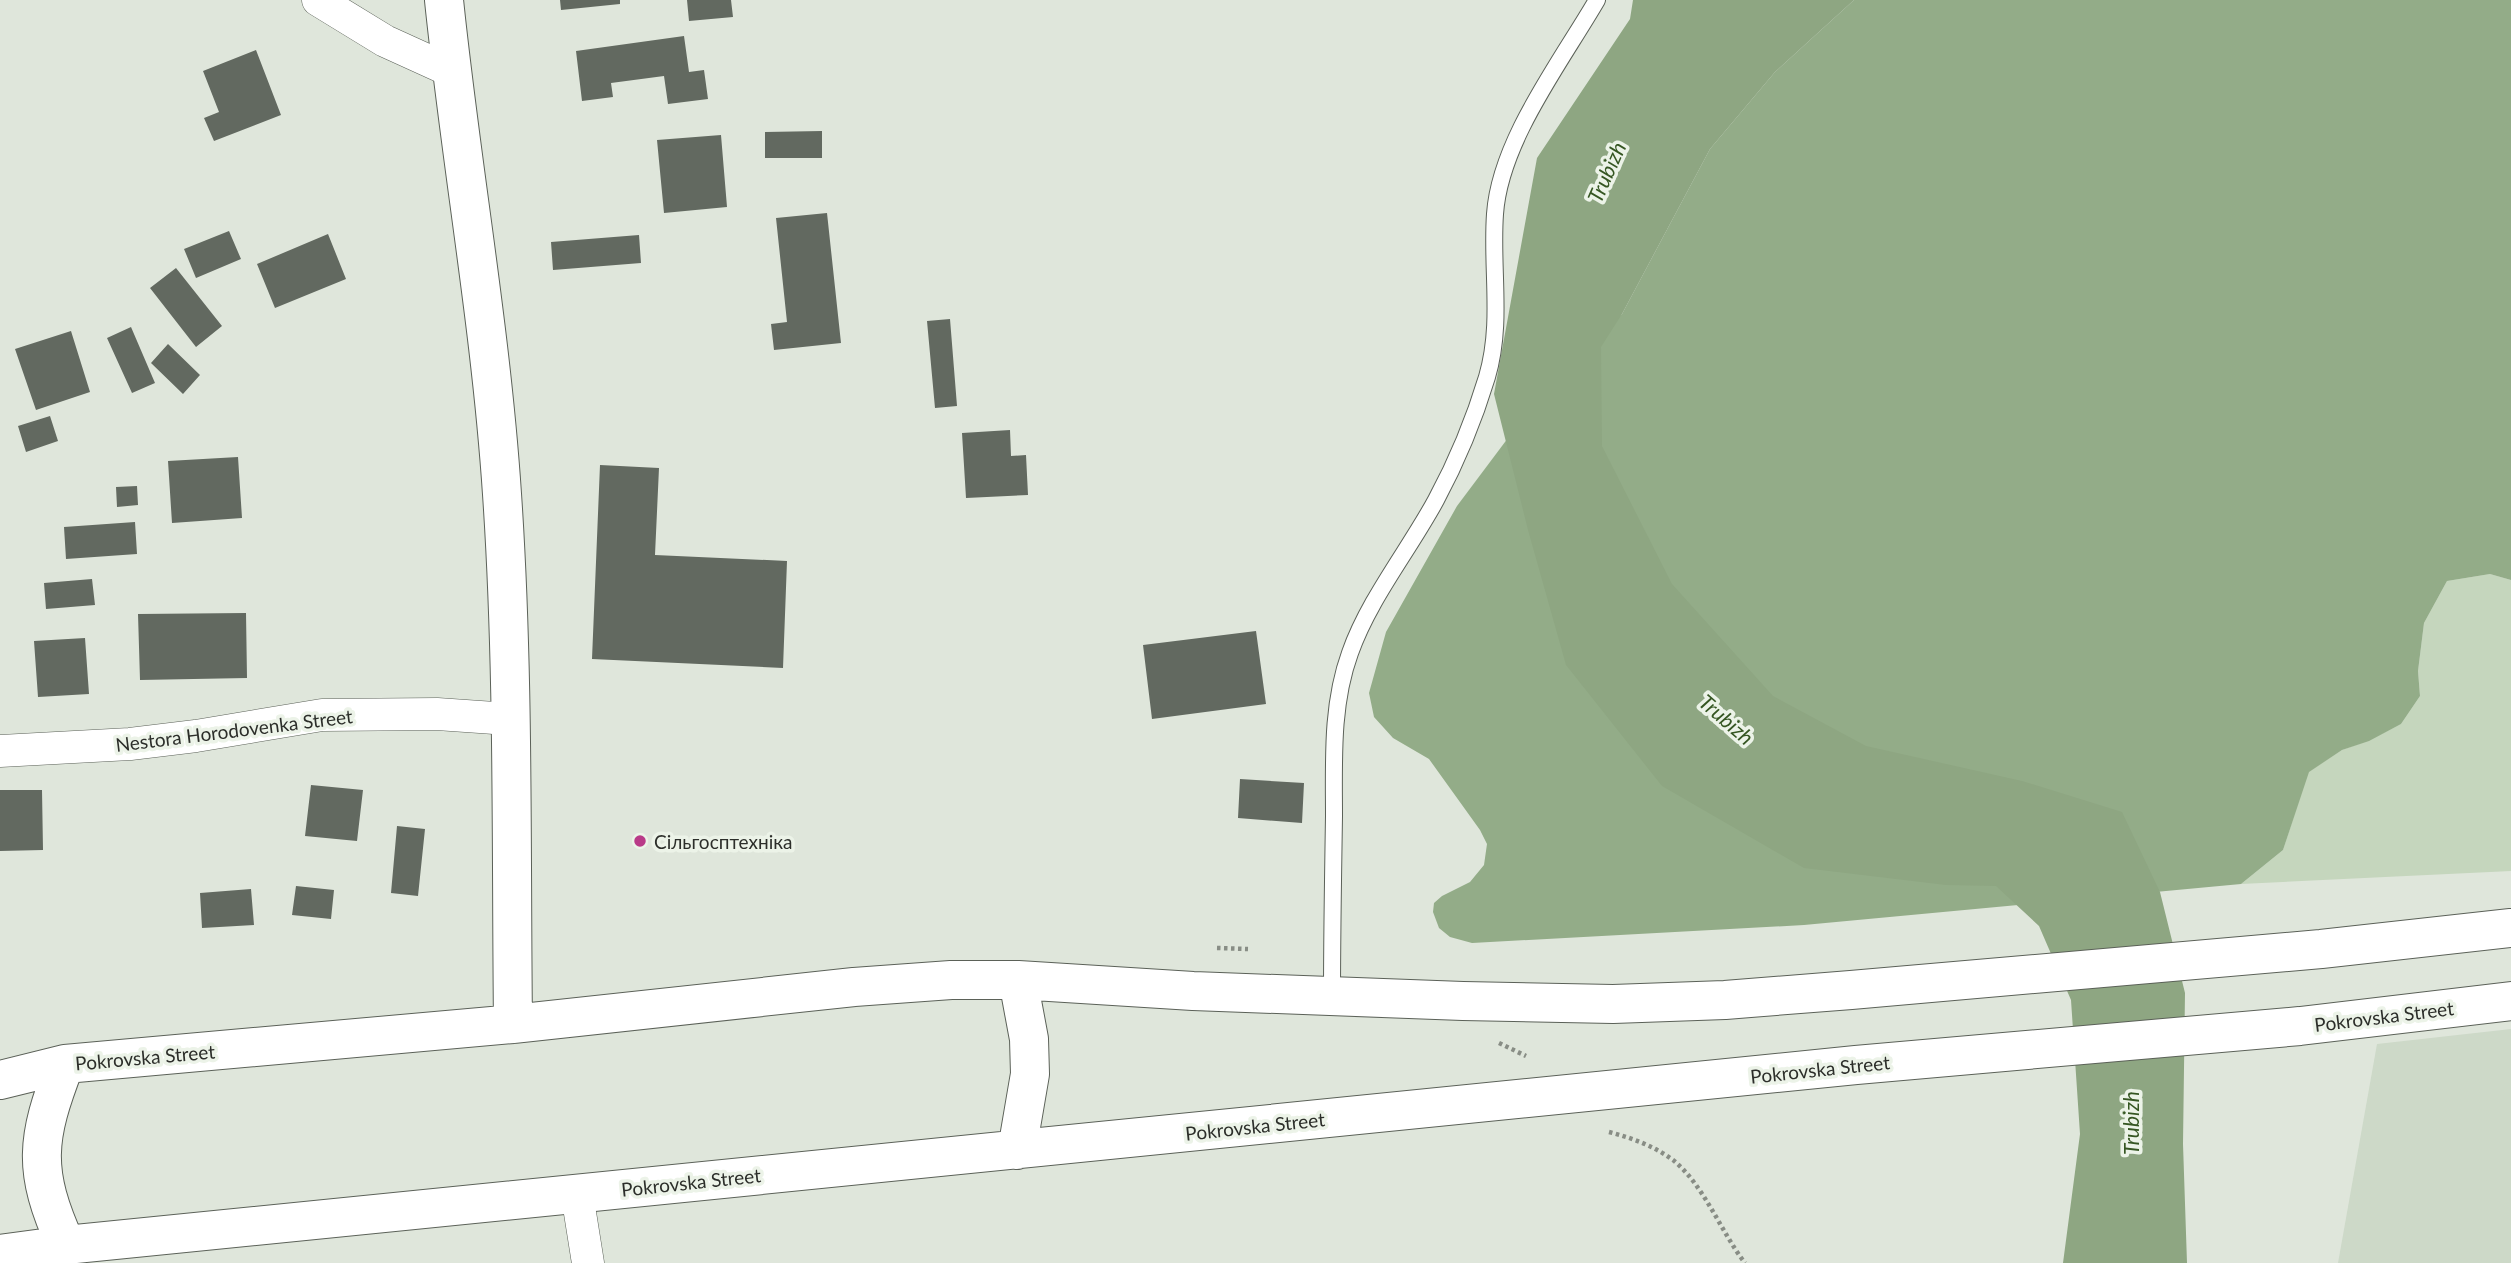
<svg xmlns="http://www.w3.org/2000/svg" width="2511" height="1263" font-family="Lato,sans-serif">
<style>
.built{fill:#cdd9c8}
.green{fill:#c5d6bd}
.forest{fill:#93ac88}
.water{fill:#8ea682}
.building{fill:#626960}
.lines{fill:none;stroke-linecap:round;stroke-linejoin:round}
.lane-casing{stroke:#5b6158;stroke-width:18}
.street-casing{stroke:#5b6158;stroke-width:33}
.secondary-casing{stroke:#5b6158;stroke-width:40}
.path{stroke:#888d85;stroke-width:4.5;stroke-dasharray:3.5 3.5;stroke-linecap:butt}
.lane{stroke:#fff;stroke-width:16}
.street{stroke:#fff;stroke-width:32}
.secondary{stroke:#fff;stroke-width:38}
.poi-dot{fill:#b93a88;stroke:#ecf3e8;stroke-width:2.5}
.labels{text-anchor:middle;dominant-baseline:central;stroke-width:7;stroke-linejoin:round;paint-order:stroke}
.street-label{font-size:19px;fill:#2c2e2a;stroke:#ecf3e8}
.poi-label{font-size:19px;fill:#2c2e2a;stroke:#ecf3e8;text-anchor:start}
.water-label{font-size:21px;font-style:italic;fill:#355622;stroke:#ecf3e8}
</style>
<rect width="100%" height="100%" fill="#dfe6db"/>
<!-- built -->
<path class="built" d="M2511,1029V1263H2338L2377,1044Z"/>
<!-- green -->
<path class="green" d="M2490,574L2511,580V871L2241,884L2283,850L2308,772L2342,750L2369,740L2401,724L2420,696L2418,671L2424,623L2447,581Z"/>
<!-- forest -->
<path class="forest" d="M1854,0H2511V580L2490,574L2447,581L2424,623L2418,671L2420,696L2401,724L2369,741L2342,750L2309,772L2283,850L2241,884L1804,925L1472,943L1450,937L1439,928L1433,912L1434,903L1442,896L1470,882L1484,865L1487,844L1480,830L1429,759L1393,738L1374,717L1369,693L1386,632L1457,506L1520,422L1622,314L1710,149L1775,72Z"/>
<!-- water -->
<path class="water" d="M1633,0H1854L1775,72L1710,149L1622,314L1601,347L1602,446L1672,584L1773,696L1866,746L2022,781L2122,812L2160,892L2185,993L2183,1144L2187,1263H2063L2080,1134L2071,1000L2039,926L1996,886L1946,885L1804,868L1662,786L1566,665L1528,530L1494,394L1537,158L1630,19Z"/>
<!-- building -->
<path class="building" d="M560,0H620V4L561,10Z
M687,0H731L733,17L689,21Z
M684,36L689,72L704,70L708,99L668,104L664,76L611,83L613,97L582,101L576,51Z
M256,50L281,115L214,141L204,118L219,112L203,71Z
M822,131V158H765V132Z
M721,135L727,207L664,213L657,140Z
M827,213L841,343L774,350L771,324L787,322L776,218Z
M229,231L241,259L196,278L184,249Z
M328,234L346,279L275,308L257,264Z
M639,235L641,263L553,270L551,242Z
M176,268L222,326L196,347L150,288Z
M950,319L957,406L935,408L927,321Z
M131,327L155,383L132,393L107,338Z
M71,331L90,392L36,410L15,349Z
M168,344L200,375L183,394L151,363Z
M50,416L58,441L26,452L18,426Z
M1010,430L1011,456L1026,455L1028,495L966,498L962,433Z
M238,457L242,518L172,523L168,461Z
M600,465L659,468L655,555L787,561L783,668L592,659Z
M137,486L138,505L117,507L116,487Z
M135,522L137,554L66,559L64,527Z
M92,579L95,605L46,609L44,583Z
M246,613L247,678L140,680L138,614Z
M1256,631L1266,704L1152,719L1143,645Z
M85,638L89,694L38,697L34,641Z
M1240,779L1304,783L1302,823L1238,818Z
M311,785L363,790L357,841L305,836Z
M0,790H42L43,850L0,851Z
M397,826L425,829L418,896L391,893Z
M296,886L334,890L331,919L292,915Z
M251,889L254,925L202,928L200,893Z"/>
<g class="lines">
<defs>
<path id="lane" d="M1332,996C1332,936 1333,876 1334,816C1334,761 1331,705 1350,653C1369,599 1409,550 1436,500C1457,461 1474,420 1487,377C1503,323 1491,269 1495,214C1500,141 1561,62 1597,0"/>
<path id="street" d="M318,0L385,41L451,71
M0,751L130,744L196,736L322,715L437,714L509,719
M577,1194L588,1263"/>
<path id="secondary" d="M444,0C461,165 491,328 502,494C514,670 511,848 513,1024
M65,1064C36,1139 32,1170 66,1245
M0,1080L65,1064L513,1024L854,987L951,980H1018L1193,991L1463,1001L1613,1004L1725,1000L1851,990L2321,949L2511,928
M1017,1150L1030,1074L1029,1039L1018,980
M0,1254L66,1245L1856,1065L2300,1026L2511,1001"/>
</defs>
<!-- lane casing -->
<use href="#lane" class="lane-casing"/>
<!-- street casing -->
<use href="#street" class="street-casing"/>
<!-- secondary casing -->
<use href="#secondary" class="secondary-casing"/>
<!-- path -->
<path class="path" d="M1217,948L1248,949
M1499,1043L1526,1056
M1609,1132C1632,1138 1654,1146 1673,1160C1704,1185 1721,1232 1745,1263"/>
<!-- lane -->
<use href="#lane" class="lane"/>
<!-- street -->
<use href="#street" class="street"/>
<!-- secondary -->
<use href="#secondary" class="secondary"/>
</g>
<!-- markers -->
<circle class="poi-dot" cx="640" cy="841" r="7"/>
<g class="labels">
<!-- street labels -->
<g class="street-label">
<text transform="translate(234 730) rotate(-7)">Nestora Horodovenka Street</text>
<text transform="translate(2384 1016) rotate(-7)">Pokrovska Street</text>
<text transform="translate(145 1057) rotate(-5)">Pokrovska Street</text>
<text transform="translate(1820 1069) rotate(-6)">Pokrovska Street</text>
<text transform="translate(1255 1126) rotate(-6)">Pokrovska Street</text>
<text transform="translate(691 1182) rotate(-6)">Pokrovska Street</text>
</g>
<!-- poi labels -->
<g class="poi-label">
<text x="654" y="841">Сільгосптехніка</text>
</g>
<!-- water labels -->
<g class="water-label">
<text transform="translate(1606 172) rotate(-66)">Trubizh</text>
<text transform="translate(1727 719) rotate(41)">Trubizh</text>
<text transform="translate(2130 1123) rotate(-90)">Trubizh</text>
</g>
</g>
</svg>
